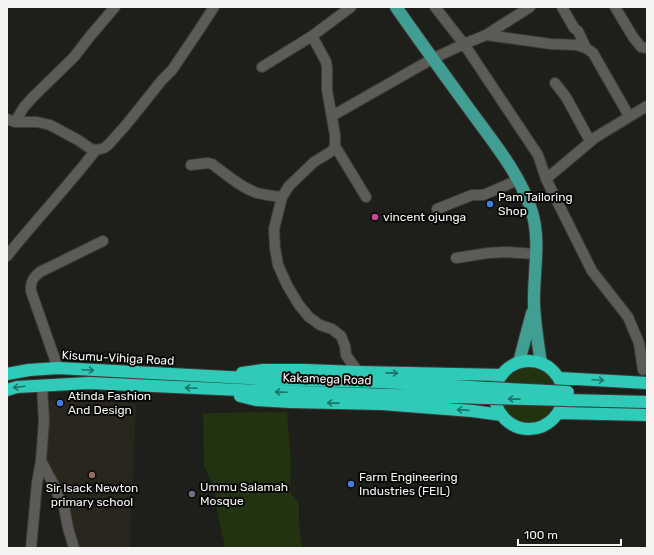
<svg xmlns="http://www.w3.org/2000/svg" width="654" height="555" font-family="Rubik,sans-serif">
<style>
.built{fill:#29261e}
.green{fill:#213310}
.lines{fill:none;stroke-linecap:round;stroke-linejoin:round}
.minor-casing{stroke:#3c3c3a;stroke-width:12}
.major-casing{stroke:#3c3c3a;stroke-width:14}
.highway-casing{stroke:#3c3c3a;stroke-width:14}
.minor{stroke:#5c5b58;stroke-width:10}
.major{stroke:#419e92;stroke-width:12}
.highway{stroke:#2fcbb8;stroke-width:12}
.highway-bridge-casing{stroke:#3c3c3a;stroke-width:14;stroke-linecap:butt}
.highway-bridge{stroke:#2fcbb8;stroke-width:12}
.oneway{stroke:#1d7368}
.shop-dot{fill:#3f7fe0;stroke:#080807;stroke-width:1.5}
.hotel-dot{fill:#d1479c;stroke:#080807;stroke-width:1.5}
.education-dot{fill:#8d6e63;stroke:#080807;stroke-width:1.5}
.worship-dot{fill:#6b7280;stroke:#080807;stroke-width:1.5}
.labels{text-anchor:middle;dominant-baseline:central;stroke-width:4;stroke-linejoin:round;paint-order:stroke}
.poi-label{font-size:12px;fill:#f4f3f1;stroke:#080807;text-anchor:start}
.street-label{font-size:12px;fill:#f4f3f1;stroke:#080807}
</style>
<rect width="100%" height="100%" fill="#1e1e1b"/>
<!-- built -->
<path class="built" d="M74,399L136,403L130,548H78L76,541L66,493L59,492L43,458L46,400Z"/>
<!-- green -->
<path class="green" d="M501 395a28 28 0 1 1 56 0a28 28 0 1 1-56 0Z
M287,412L291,462L290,492L299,503V525L302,548H225L217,510L214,486L204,467L203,413Z"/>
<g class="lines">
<defs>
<path id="minor" d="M351,7L312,36L324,58L326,62L327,67V90L335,135V146L332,151L314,162L289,186L282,197L274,229L275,248L278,265L287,285L299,305L309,317L320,325L332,329L341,336L345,346L346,355L358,372
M435,7L464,44L538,155L546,179L592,271L628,317L639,343L643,370
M562,7L574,28L578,31L586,48
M615,7L633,37L641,47L647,48
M486,35L551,44L577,45L586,48L593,53L629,116
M262,67L312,36
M555,83L566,97L590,141
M332,116L432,59L464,44L486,35L530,7
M7,119L15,122H37L50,125L78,140L91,149L96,150L104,148L108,145L126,125L162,80L172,70L197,33L214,7
M15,122L24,107L33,97L74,57L91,35L115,7
M335,146L366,197
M191,165L208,163L212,164C226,174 240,187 257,193C265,195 273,196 282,197
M546,179L596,137L647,106
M437,209L472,195H483L488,193L518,180
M7,256C36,220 67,187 96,150
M456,258L488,253L506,252L536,254
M58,368L31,291C30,282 33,277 40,272L103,241
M41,461L54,485L60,500L64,505L65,512L68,528L74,548
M31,548L37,483L41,461L44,421L42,386"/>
<path id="major" d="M396,7C419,40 443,73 467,106C490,138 520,173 532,212C541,242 533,275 534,305C535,324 538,344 541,363
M519,362L532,313"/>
<path id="highway" d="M495 395a34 34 0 1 1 68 0a34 34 0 1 1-68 0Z
M242,373L263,370H304L358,372L502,375
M7,374L29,370L58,368L264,379L381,382L488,388
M559,378L647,383
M7,390L17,387L89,383L264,391L487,398
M240,396L256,400L291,402L382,404L472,411L502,415
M567,400L647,402
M559,413L647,415"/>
</defs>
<!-- minor casing -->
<use href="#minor" class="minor-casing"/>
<!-- major casing -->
<use href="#major" class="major-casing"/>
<!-- highway casing -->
<use href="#highway" class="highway-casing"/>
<!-- minor -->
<use href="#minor" class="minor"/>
<!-- major -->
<use href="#major" class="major"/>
<!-- highway -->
<use href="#highway" class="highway"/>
<defs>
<path id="highway-bridge" d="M488,388L568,392
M487,398L567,400"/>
</defs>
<!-- highway-bridge casing -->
<use href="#highway-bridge" class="highway-bridge-casing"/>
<!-- highway-bridge -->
<use href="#highway-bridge" class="highway-bridge"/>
</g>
<!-- one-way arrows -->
<defs><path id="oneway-shaft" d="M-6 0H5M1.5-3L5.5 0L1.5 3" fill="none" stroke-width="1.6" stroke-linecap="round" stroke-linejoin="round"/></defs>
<g class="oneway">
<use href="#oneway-shaft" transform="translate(88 370) rotate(3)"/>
<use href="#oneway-shaft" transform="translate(392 373) rotate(1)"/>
<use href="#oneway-shaft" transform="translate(598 380) rotate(3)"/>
<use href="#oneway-shaft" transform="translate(19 387) rotate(173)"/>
<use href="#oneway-shaft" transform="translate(191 388) rotate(-177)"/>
<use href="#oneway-shaft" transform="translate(281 392) rotate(-178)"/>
<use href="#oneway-shaft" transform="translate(514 399) rotate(-179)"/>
<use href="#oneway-shaft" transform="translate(333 403) rotate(-179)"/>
<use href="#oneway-shaft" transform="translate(463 410) rotate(-176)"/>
</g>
<!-- markers -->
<g class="shop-dot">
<circle cx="490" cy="204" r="4"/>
<circle cx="60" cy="403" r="4"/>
<circle cx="351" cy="484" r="4"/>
</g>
<circle class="hotel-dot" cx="375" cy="217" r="4"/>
<circle class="education-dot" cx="92" cy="475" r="4"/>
<circle class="worship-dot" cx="192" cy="494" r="4"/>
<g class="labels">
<!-- poi labels -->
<g class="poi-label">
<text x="498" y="197">Pam Tailoring<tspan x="498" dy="14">Shop</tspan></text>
<text x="383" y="217">vincent ojunga</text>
<text x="68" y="396">Atinda Fashion<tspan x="68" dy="14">And Design</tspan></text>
<text x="359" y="477">Farm Engineering<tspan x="359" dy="14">Industries (FEIL)</tspan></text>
<text x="200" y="487">Ummu Salamah<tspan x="200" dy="14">Mosque</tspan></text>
<text x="92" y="488" text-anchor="middle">Sir Isack Newton<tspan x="92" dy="14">primary school</tspan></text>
</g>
<!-- street labels -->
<g class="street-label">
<text transform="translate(118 358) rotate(3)">Kisumu-Vihiga Road</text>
<text transform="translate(327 379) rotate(2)">Kakamega Road</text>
</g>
</g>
<!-- border -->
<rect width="654" height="555" fill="none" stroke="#f4f3f1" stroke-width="16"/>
<!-- scale -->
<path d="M518 539v6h103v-6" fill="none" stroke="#f4f3f1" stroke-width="2"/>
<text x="524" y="539" font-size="12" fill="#f4f3f1" stroke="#080807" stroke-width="3" paint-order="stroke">100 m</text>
</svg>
